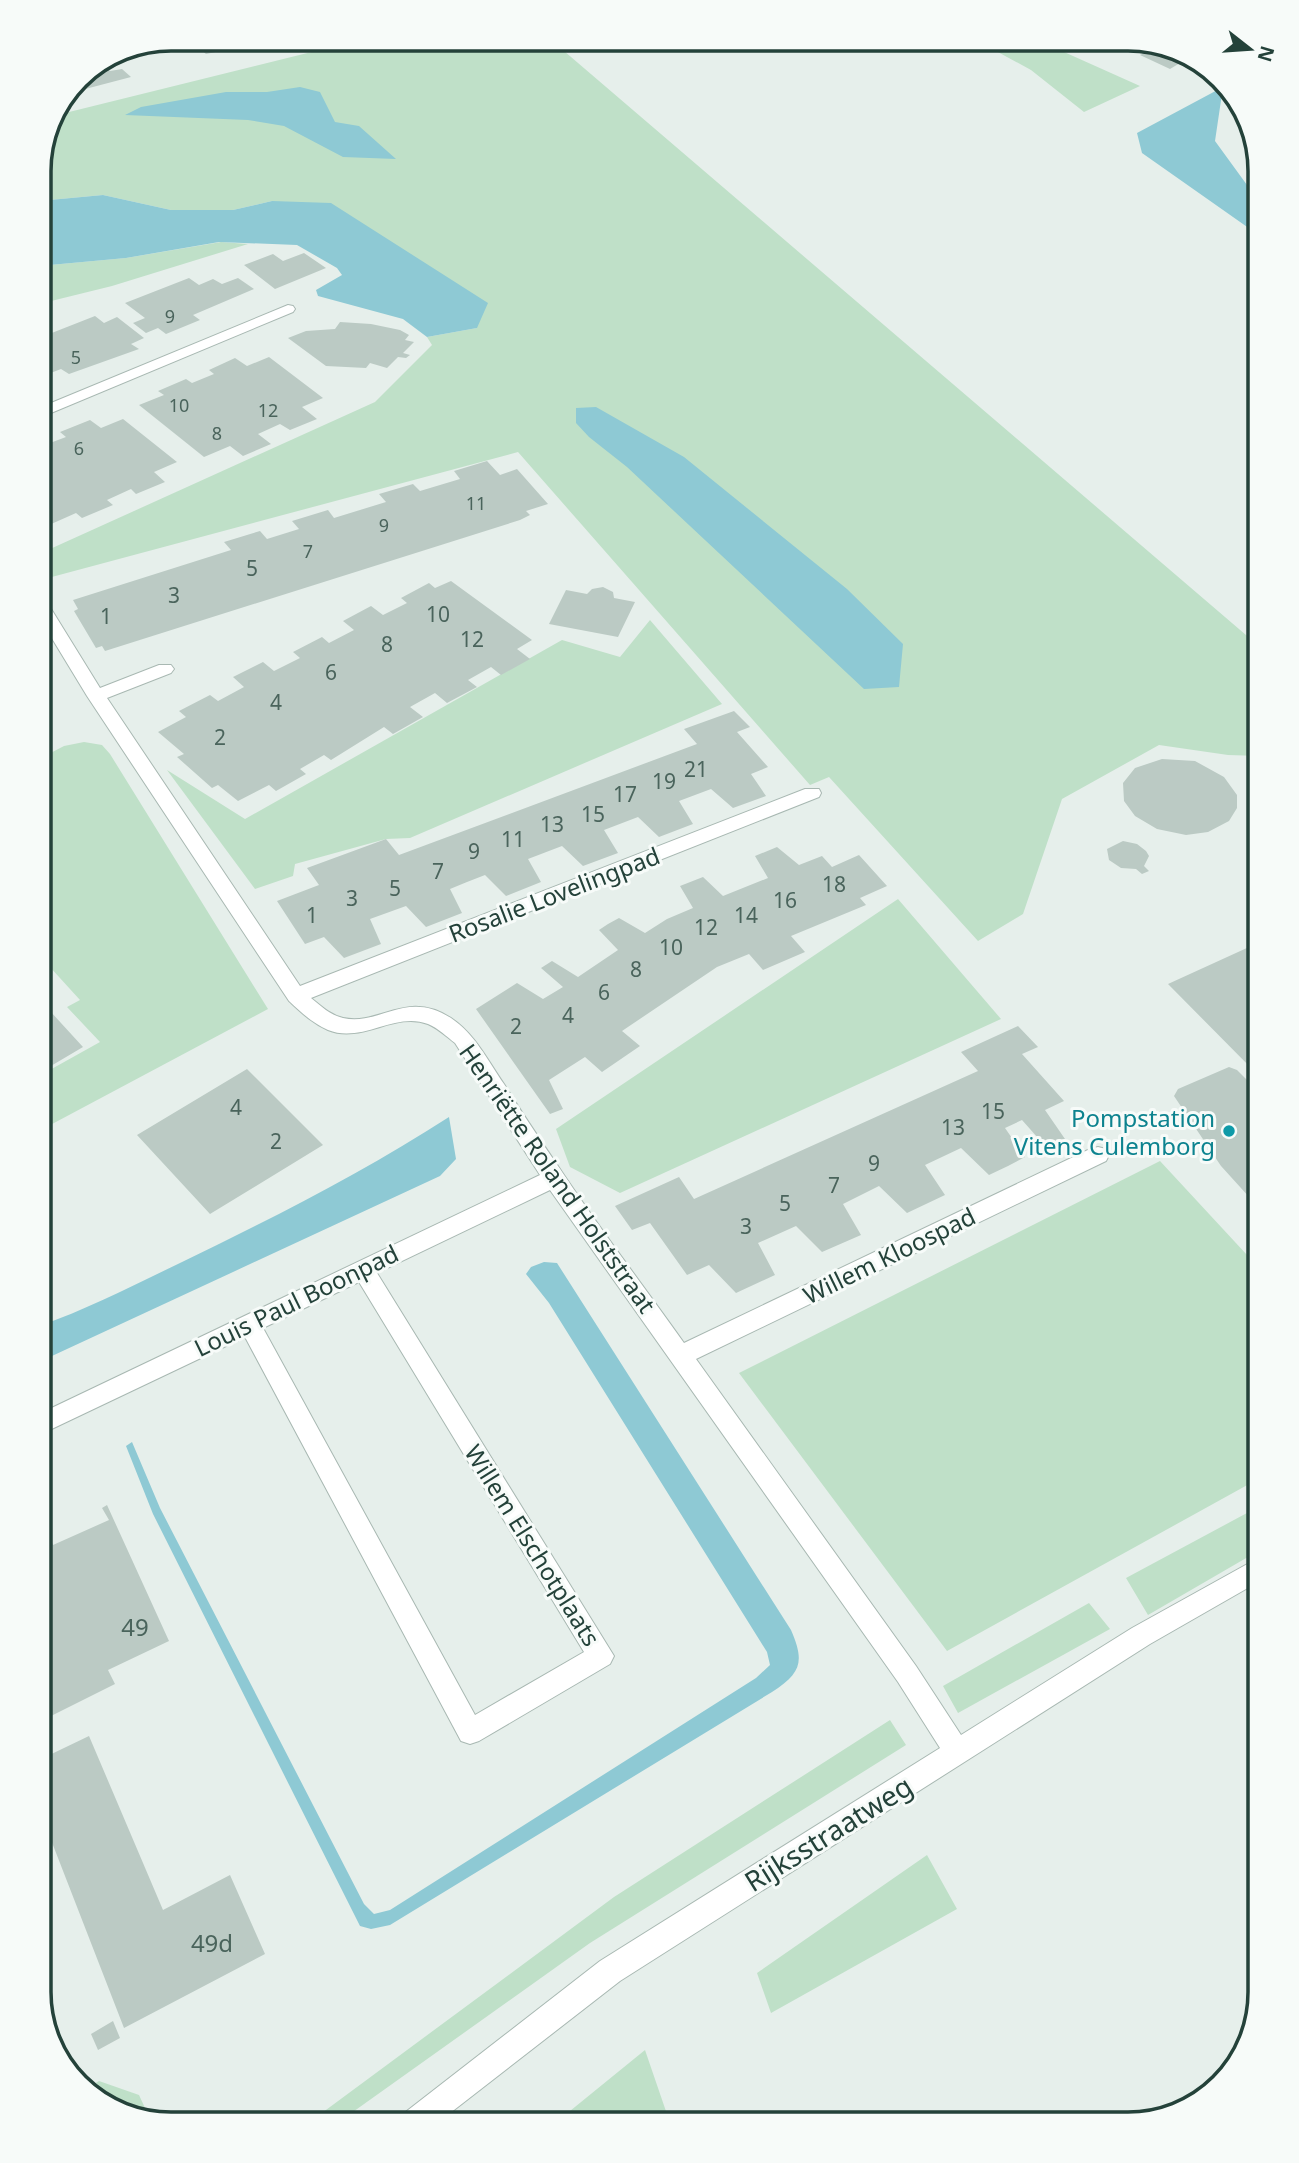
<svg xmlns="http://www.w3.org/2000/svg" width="1299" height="2163" font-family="'Noto Sans',sans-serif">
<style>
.green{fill:#bfe0c8}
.water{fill:#8ec9d4}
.building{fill:#bbcac4}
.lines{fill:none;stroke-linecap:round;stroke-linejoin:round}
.minor-casing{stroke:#a8b8b2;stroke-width:2}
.minor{fill:#fff;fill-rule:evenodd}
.culture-dot{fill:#0f9aa8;stroke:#f7fbf9;stroke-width:2.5}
.labels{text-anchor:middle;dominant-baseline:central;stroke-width:6;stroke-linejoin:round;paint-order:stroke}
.far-number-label{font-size:18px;fill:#4a645c}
.number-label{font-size:21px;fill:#4a645c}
.street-label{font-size:24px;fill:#24423a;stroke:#f7fbf9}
.culture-label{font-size:24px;fill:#0d838f;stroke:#f7fbf9;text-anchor:end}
.near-number-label{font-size:24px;fill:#4a645c}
.near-street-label{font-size:28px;fill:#24423a;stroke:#f7fbf9}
.rim{fill:none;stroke:#24423a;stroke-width:3.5}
</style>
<rect width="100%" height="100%" fill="#e6efeb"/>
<!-- green -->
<path class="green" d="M364,39H550L1260,647V756L1228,755L1159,745L1062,799L1023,914L978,941L829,777L810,785L518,452L48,578L39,560V554L375,402L432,345L427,337L477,328L272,201L233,210H171L103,195L39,201V162L61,114Z
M974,39L1027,43V39H1035L1140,86L1084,112L1031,70Z
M221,242L248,244L112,286L39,304V266L126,258Z
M650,620L722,704L410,838L386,839L295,864L293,876L255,889L167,770L245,819L562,640L620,657Z
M84,742L102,745L110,754L268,1009L39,1131V1076L100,1042L67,1007L80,1000L39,955V759L64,746Z
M898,899L1001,1019L620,1193L570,1167L556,1129Z
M1160,1161L1260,1269V1478L947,1651L739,1373Z
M1260,1506V1550L1148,1615L1126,1578Z
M1089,1603L1110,1629L958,1713L943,1686Z
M890,1720L906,1745L590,1943L336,2124H307L614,1897Z
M927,1855L957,1909L771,2013L757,1973Z
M645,2050L670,2123L554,2124Z
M99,2081L139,2095L151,2121L98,2102L86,2089Z"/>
<!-- water -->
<path class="water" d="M300,87L320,92L335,122L359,126L396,159L343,157L284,126L248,120L125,115L141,107L226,92H267Z
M1223,87L1215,141L1247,185L1260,195V236L1142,153L1137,133Z
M103,195L171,210H233L272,201L331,203L488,303L477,328L427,337L403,319L318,296L316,290L342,275L337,268L297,245L219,242L126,258L39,266V201Z
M596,407L684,457L847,589L903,644L899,687L864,689L627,467L589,437L576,423V408Z
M449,1117L456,1159L440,1176L39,1362V1326C88,1309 134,1285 180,1263C271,1219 364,1172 449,1117Z
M544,1262L557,1263L791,1630C805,1662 801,1673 772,1692L390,1925L371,1929L360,1926L153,1514L126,1446L132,1442L160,1508L364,1904L374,1914L390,1910L756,1678L770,1665L767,1652L549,1303L526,1274L531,1267Z"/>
<!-- building -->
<path class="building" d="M188,39H259L238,45L240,47L206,54Z
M1105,39H1138L1190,57L1170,69L1140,55L1146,52L1134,46L1123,51Z
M100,62L110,71L122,69L131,77L70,93L77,77Z
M304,253L326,268L275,289L244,265L273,254L283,261Z
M189,278L199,285L213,279L222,284L238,278L254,289L193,315L200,320L166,334L158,328L146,333L133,323L145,318L125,303Z
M95,316L104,323L117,317L144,338L131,344L139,349L69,374L61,369L48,374L39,367V338Z
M340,322L371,324L400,330L409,335L405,340L414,342L403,353L410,355L406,358L398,357L387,368L370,363L366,368L326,366L288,338L306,331L335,329Z
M269,357L323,398L302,407L317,419L290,430L280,424L258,434L271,444L243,456L230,446L204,457L139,405L164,395L158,391L186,379L192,383L214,374L209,370L235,358L247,366Z
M123,419L177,462L154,472L165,482L136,494L131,489L107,500L113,505L82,518L76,513L49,525L39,516V444L42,446L66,437L60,432L90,420L101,428Z
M487,461L500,475L517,469L548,504L526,511L530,515L520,520L105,651L102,646L96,648L74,611L78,609L73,600L231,550L224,542L260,531L267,539L299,529L292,521L328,510L334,518L386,502L379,494L413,484L420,491L460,479L454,471Z
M451,581L532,640L517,649L530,659L501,675L491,667L468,680L477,687L447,703L435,693L410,707L423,717L393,734L384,727L331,760L324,755L300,769L306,774L276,791L269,785L238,801L218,785L212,788L177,757L184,754L158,732L186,717L179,711L210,695L218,701L244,687L233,677L263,662L274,671L300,658L293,652L322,637L329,643L354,630L343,621L371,606L383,615L407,603L401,598L429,583L435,588Z
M603,587L613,592L614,598L635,602L618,637L549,624L566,590L587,594L592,589Z
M734,711L750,727L737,732L768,767L751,774L766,796L733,808L711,789L679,801L693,824L659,837L638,817L604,830L618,853L583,866L562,846L528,859L541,882L506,896L485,875L467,882L450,889L462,913L426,927L406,906L370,919L381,944L344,958L324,937L305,944L277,901L319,885L307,868L386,839L399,855L697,744L684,729Z
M1162,759L1195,761L1224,777L1237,795V808L1229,821L1208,832L1186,835L1157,829L1135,816L1124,801L1123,783L1135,768Z
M1123,841L1137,844L1146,851L1149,856L1144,866L1149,871L1142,874L1136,869L1121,868L1109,860L1107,849Z
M777,847L799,865L822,856L832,867L859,855L887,886L860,898L866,905L791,936L805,952L763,970L749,954L717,967L622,1031L640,1046L602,1072L585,1057L549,1080L563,1109L550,1114L476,1009L517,983L543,999L563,987L541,968L552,961L578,977L618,950L599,930L608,924L619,918L645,933L667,919L693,908L680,886L703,877L723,896L768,878L755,856Z
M1260,942V1077L1168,984Z
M39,999L83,1047L39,1073Z
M1018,1026L1038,1047L1022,1054L1064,1101L1045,1110L1065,1139L1046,1147L1022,1120L1005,1128L1025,1157L1008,1166L989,1175L961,1148L925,1165L945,1195L907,1213L879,1186L843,1204L861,1235L822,1252L796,1226L758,1243L775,1275L736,1293L709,1265L687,1275L650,1223L632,1230L615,1206L679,1177L694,1199L978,1071L961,1052Z
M1229,1067L1237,1070L1260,1093V1209L1221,1166L1174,1096L1178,1089Z
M247,1069L323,1145L210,1214L137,1135Z
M107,1505L169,1641L108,1670L115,1684L39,1722V1524L43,1522L53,1545L109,1520L102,1508Z
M89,1736L163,1910L230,1875L265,1954L124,2028L39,1809V1760Z
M113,2021L120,2038L98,2050L91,2034Z"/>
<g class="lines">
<defs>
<path id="minor" d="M288,305L293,306L295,309L293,312L39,418V408Z
M39,598L45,599L100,688L159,665H171L174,669L171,673L107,698L300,986L805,789H819L821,793L819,797L311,998C321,1006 330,1015 343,1018C381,1026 406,989 451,1018C475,1034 488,1061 504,1084C522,1113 541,1141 560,1169C599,1228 643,1285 684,1343L1090,1149L1098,1147L1106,1149L1109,1155L1106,1161L696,1359L916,1666L961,1735L1132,1628L1260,1557V1581L1150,1644L620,1981L436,2124H398L403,2114L600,1961L940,1748L898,1682L550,1190L377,1273L614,1656L610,1664L479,1741L470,1744L461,1741L245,1337L39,1435V1414L540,1175L455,1043C447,1037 438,1028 428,1024C395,1011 362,1044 328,1030C312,1023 301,1012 289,1001L87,696L39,617ZM359,1282L584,1652L475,1715L263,1328Z"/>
</defs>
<!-- minor casing -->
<use href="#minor" class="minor-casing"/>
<!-- minor -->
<use href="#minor" class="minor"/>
</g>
<!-- markers -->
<circle class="culture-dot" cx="1229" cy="1131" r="7"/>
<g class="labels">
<!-- far-number labels -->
<g class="far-number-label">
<text x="170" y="316">9</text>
<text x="76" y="357">5</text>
<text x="179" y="405">10</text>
<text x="268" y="410">12</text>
<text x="217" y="433">8</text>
<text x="79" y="448">6</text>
<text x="476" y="503">11</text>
<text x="384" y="525">9</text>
<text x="308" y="551">7</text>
</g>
<!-- number labels -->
<g class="number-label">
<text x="252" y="568">5</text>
<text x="174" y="595">3</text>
<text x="438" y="614">10</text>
<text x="106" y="616">1</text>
<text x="472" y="639">12</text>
<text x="387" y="644">8</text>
<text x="331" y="672">6</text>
<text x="276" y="702">4</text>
<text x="220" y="737">2</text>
<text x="696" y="769">21</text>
<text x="664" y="781">19</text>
<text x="625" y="794">17</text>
<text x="593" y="814">15</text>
<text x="552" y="824">13</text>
<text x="513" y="839">11</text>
<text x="474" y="851">9</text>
<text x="438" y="871">7</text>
<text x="834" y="884">18</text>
<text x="395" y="888">5</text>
<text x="352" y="898">3</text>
<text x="785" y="900">16</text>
<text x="312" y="915">1</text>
<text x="746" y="915">14</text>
<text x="706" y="927">12</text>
<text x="671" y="947">10</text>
<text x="636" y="969">8</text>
<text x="604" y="992">6</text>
<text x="568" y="1015">4</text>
<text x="516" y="1026">2</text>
<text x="236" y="1107">4</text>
<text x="993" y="1111">15</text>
<text x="953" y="1127">13</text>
<text x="276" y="1141">2</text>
<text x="874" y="1163">9</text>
<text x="834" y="1185">7</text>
<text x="785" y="1203">5</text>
<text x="746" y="1226">3</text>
</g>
<!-- street labels -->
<g class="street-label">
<text transform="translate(554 894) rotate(-21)">Rosalie Lovelingpad</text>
<text transform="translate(558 1178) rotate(55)">Henriëtte Roland Holststraat</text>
<text transform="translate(889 1255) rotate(-26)">Willem Kloospad</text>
<text transform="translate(296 1300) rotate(-26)">Louis Paul Boonpad</text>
<text transform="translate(533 1545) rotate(58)">Willem Elschotplaats</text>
</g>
<!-- culture labels -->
<g class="culture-label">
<text x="1215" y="1117">Pompstation<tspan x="1215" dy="28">Vitens Culemborg</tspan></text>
</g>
<!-- near-number labels -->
<g class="near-number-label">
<text x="135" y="1626">49</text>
<text x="212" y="1942">49d</text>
</g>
<!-- near-street labels -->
<g class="near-street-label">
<text transform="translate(828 1833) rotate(-32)">Rijksstraatweg</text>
</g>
</g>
<!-- crop -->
<path d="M0 0H1299V2163H0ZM171 51H1128A120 120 0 0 1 1248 171V1992A120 120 0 0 1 1128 2112H171A120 120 0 0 1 51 1992V171A120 120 0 0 1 171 51Z" fill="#f7fbf9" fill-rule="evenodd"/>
<path class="rim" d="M171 51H1128A120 120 0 0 1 1248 171V1992A120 120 0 0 1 1128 2112H171A120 120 0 0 1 51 1992V171A120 120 0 0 1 171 51Z"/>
<!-- north arrow -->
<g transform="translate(1250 49) rotate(107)" stroke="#f7fbf9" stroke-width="5" paint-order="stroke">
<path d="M0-5L12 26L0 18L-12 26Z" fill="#24423a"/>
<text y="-10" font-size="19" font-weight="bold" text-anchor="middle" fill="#24423a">N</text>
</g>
</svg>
